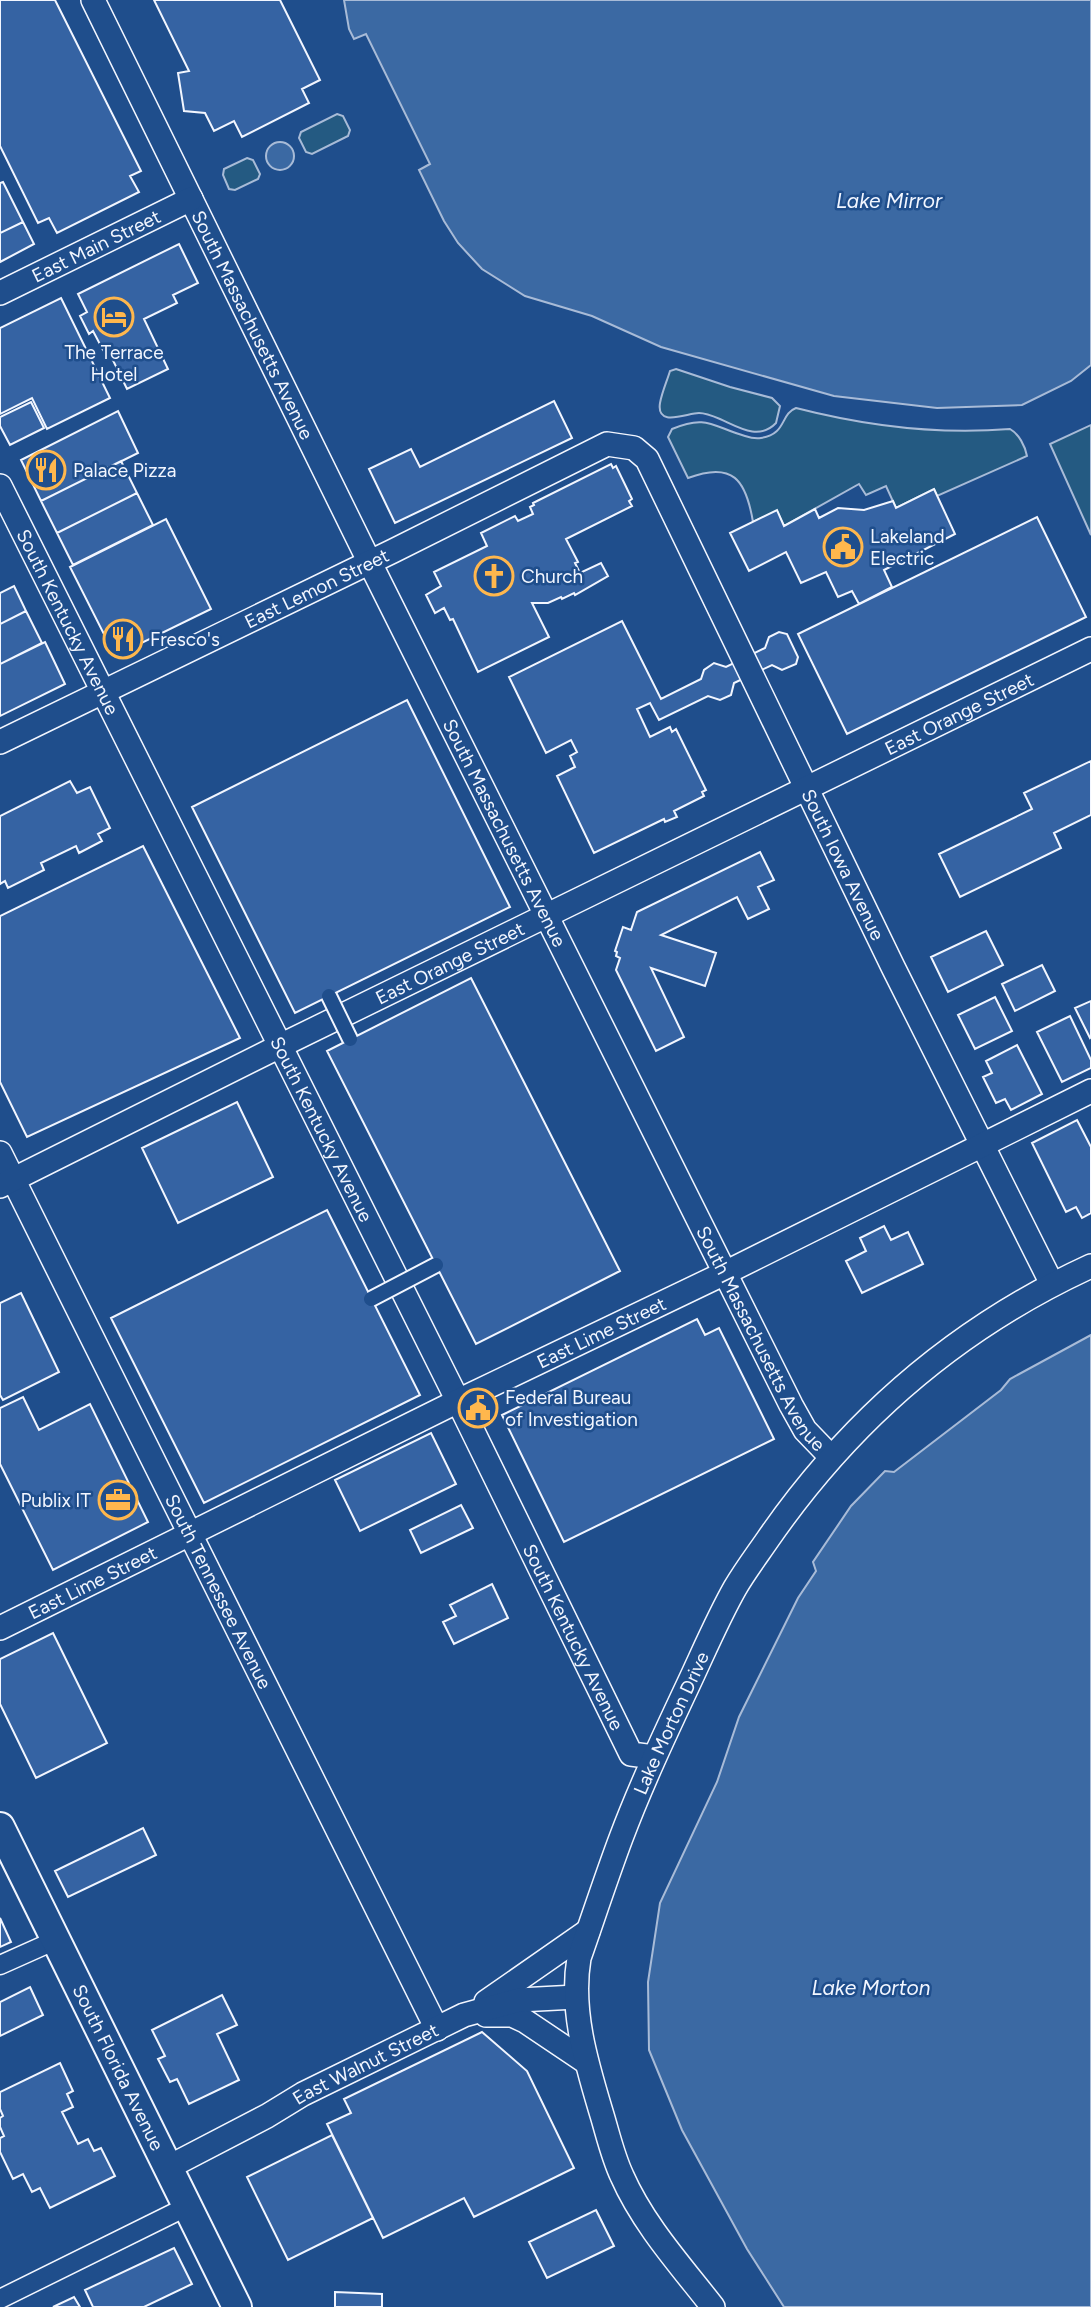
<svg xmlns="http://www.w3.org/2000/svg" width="1091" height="2307" font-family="Figtree,sans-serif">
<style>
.green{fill:#245a82;stroke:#a8bbd7;stroke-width:2}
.water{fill:#3b69a3;stroke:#a8bbd7;stroke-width:2}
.building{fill:#3563a3;stroke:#f2f6ff;stroke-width:2}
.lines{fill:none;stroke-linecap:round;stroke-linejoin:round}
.minor-casing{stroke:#f2f6ff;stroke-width:21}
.tertiary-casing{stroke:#f2f6ff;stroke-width:26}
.primary-casing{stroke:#f2f6ff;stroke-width:32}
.minor{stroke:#1f4e8c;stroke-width:18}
.tertiary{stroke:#1f4e8c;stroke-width:23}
.primary{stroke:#1f4e8c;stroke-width:28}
.pedestrian-bridge-casing{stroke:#f2f6ff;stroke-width:18;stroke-linecap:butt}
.pedestrian-bridge{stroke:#1f4e8c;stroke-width:14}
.labels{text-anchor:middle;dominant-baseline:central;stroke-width:5;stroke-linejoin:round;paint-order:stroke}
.street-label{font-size:19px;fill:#f2f6ff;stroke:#1f4e8c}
.poi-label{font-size:19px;fill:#f2f6ff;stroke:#1f4e8c;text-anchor:start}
.water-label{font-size:21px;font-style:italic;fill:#f2f6ff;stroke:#1f4e8c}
</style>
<rect width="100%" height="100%" fill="#1f4e8c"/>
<!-- green -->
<path class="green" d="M337,114L343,116L350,130L348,136L312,154L306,152L299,138L301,132Z
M247,158L253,160L260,174L258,179L235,190L229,189L223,175L224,169Z
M676,369L730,387L772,398L780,406L776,423C759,441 738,427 720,419C713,416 706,413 699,413C687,413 656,428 660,403C662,392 667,381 670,371Z
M796,408C866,426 937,435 1010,429C1019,434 1025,446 1027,456L937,496L934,489L896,508L886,486L866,495L859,484L784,526L777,511L753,522C746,480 733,461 688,478L668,437L672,429C707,414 713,427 745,436C751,438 755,439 761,438C787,434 780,414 796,408Z
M1091,425V535L1050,444Z"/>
<!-- water -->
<path class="water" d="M344,0H1091V365L1071,381L1022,405L937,408L834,396L661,347L592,316L525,296L482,269L458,243L444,221L419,170L430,164L366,34L354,39L349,29Z
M266 156a14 14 0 1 1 28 0a14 14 0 1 1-28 0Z
M1091,1335V2307H784L747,2249L682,2130L649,2050L648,1982L660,1903L717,1782L739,1717L798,1598L816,1571L813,1562L851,1506L885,1471L894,1472L1001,1390L1010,1379Z"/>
<!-- building -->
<path class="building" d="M0,0H55L141,171L130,176L139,192L57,233L49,218L38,223L0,146Z
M154,0H280L320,80L302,89L309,103L242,137L234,121L214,131L205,113L184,111L178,73L189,71Z
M3,182L23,222L0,233V183Z
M23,222L34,244L0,262V233Z
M179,244L198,283L173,295L177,303L144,319L168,369L127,389L107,348L103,350L93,331L89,334L80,316L87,312L78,294Z
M61,298L110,398L47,429L32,398L0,414V328Z
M554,401L572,438L395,523L369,469L411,449L420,467Z
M31,402L44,428L10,445L0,426V417Z
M118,411L138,453L41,501L21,460Z
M121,461L137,493L57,533L41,501Z
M611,464L613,468L616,466L632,499L629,501L632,506L566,539L578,562L575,563L580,573L601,563L608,576L575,595L574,593L562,599L561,597L548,603H532L549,637L478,672L453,619L450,620L444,608L435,613L426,595L441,586L434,572L487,546L481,533L515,516L518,521L533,514L530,507L534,505L533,503Z
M934,489L955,534L884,570L892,587L859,604L852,591L838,597L826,572L801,583L786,552L749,571L730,533L777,510L784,526L815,509L819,518L838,508L864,510L893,501L896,508Z
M137,493L153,525L73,565L57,533Z
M1037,517L1086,617L847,734L798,634Z
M166,519L211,609L115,656L70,567Z
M14,586L26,611L0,624V593Z
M26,611L42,643L0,664V624Z
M622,621L661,699L701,679L704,670L714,663L726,667L765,648L769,637L779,632L787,634L798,657L796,664L782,670L772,665L734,683L731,695L720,700L708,696L659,720L650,703L637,709L650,737L670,727L672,732L676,729L706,790L702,792L704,796L674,811L677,817L665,822L664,819L594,853L557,776L575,767L570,756L577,752L571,740L546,753L509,677Z
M45,642L65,684L0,716V664Z
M407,700L510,907L295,1013L192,807Z
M1091,761V815L1054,833L1061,848L960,897L939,854L1032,809L1024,793Z
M70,781L77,793L90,787L110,828L98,834L102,841L79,853L76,846L41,863L44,870L8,888L5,881L0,884V816Z
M143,846L240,1038L27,1137L0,1082V916Z
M760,852L774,880L758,887L769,909L748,919L737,897L661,935L716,953L705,986L651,968L684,1037L656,1051L616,970L620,958L616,956L617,952L615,951L623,927L631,930L637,912Z
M986,931L1003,965L948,992L931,957Z
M1042,965L1055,991L1015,1011L1002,984Z
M471,978L620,1271L476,1344L327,1051Z
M995,997L1012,1031L975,1049L958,1015Z
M1091,1001V1037L1090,1038L1075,1008Z
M1070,1016L1091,1060V1068L1062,1082L1037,1032Z
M1017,1045L1042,1094L1011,1110L1005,1099L996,1103L983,1077L992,1073L986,1061Z
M237,1102L273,1177L178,1223L142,1148Z
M1077,1120L1091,1147V1213L1082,1218L1076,1207L1066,1212L1032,1143Z
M327,1210L420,1395L204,1503L111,1318Z
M884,1226L891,1240L908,1232L923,1264L862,1293L846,1261L866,1251L860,1238Z
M21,1293L59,1372L3,1400L0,1395V1303Z
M697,1319L705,1335L719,1328L774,1439L564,1542L502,1415Z
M23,1397L39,1430L90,1404L148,1522L53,1570L0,1464V1408Z
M431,1433L456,1484L360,1531L335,1480Z
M461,1505L473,1528L421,1553L410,1530Z
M492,1584L508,1618L454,1644L443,1622L456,1616L450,1605Z
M53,1633L107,1743L36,1778L0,1704V1659Z
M143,1828L156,1855L68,1897L55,1871Z
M0,1918L11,1942L0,1947Z
M30,1987L43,2015L0,2036V2002Z
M222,1995L237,2025L217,2034L239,2080L189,2104L177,2079L170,2082L158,2059L165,2056L152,2030Z
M482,2032L527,2071L574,2168L474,2217L464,2198L383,2238L327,2124L351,2113L344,2099Z
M60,2063L73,2091L67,2094L73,2107L62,2112L78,2144L88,2139L94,2151L101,2148L115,2176L50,2208L40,2188L32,2192L23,2174L13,2179L0,2152V2138L4,2136L0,2127V2118L3,2116L0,2109V2092Z
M332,2135L373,2218L288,2260L247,2177Z
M596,2210L614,2246L547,2278L529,2242Z
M174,2248L192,2284L144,2307H93L85,2290Z
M335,2292L382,2294V2307H335Z
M74,2297L80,2307H53Z"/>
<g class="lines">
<defs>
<path id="minor" d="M0,1965L56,1940
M0,2299L188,2206"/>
<g id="tertiary">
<path id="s1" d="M93,0L370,563L791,1405L805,1430L831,1457"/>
<path id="s2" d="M0,293L191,199"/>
<path id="s3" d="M0,486L458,1401L631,1754L654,1757"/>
<path id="s4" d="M0,742L393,551L607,444L634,448L647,459L893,967L1052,1284"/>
<path id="s5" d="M0,1153L437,2029"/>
<path id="s6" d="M0,1186L280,1046L1091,649"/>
<path id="s7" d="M0,1628L458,1401L725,1273L1091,1091"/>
<path d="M486,2002L588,1931"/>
<path d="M486,2015H512L525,2021L586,2062"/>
<path id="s8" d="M169,2167L267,2116L303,2094L464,2015L519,2000L576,1997"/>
<path id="s9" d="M713,2307C681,2266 643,2224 622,2176C613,2157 608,2135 602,2115C587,2065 570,2011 579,1958C593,1918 606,1878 621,1838C641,1785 665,1734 689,1683C704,1651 718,1618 735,1588C745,1571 757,1555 768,1539C851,1419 958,1327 1091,1266"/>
</g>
<g id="primary">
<path id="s10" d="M0,1827L237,2307"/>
</g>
</defs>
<!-- minor casing -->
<use href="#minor" class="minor-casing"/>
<!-- tertiary casing -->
<use href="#tertiary" class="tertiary-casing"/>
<!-- primary casing -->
<use href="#primary" class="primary-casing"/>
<!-- minor -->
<use href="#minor" class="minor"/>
<!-- tertiary -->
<use href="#tertiary" class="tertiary"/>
<!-- primary -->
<use href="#primary" class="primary"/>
<defs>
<path id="pedestrian-bridge" d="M329,996L350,1039
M371,1299L436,1265"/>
</defs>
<!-- pedestrian-bridge casing -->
<use href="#pedestrian-bridge" class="pedestrian-bridge-casing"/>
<!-- pedestrian-bridge -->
<use href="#pedestrian-bridge" class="pedestrian-bridge"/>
</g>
<!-- icons -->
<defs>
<symbol id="hotel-ring" viewBox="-11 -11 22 22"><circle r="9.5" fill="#1f4e8c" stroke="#ffb74d" stroke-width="1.5"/><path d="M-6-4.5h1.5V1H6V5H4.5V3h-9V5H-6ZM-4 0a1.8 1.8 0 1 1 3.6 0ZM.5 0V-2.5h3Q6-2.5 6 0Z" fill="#ffb74d"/></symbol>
<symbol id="restaurant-ring" viewBox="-11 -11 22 22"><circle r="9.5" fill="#1f4e8c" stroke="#ffb74d" stroke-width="1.5"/><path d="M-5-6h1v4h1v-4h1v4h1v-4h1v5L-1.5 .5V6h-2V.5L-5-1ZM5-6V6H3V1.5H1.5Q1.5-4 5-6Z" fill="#ffb74d"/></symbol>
<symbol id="civic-ring" viewBox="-11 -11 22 22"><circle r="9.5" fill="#1f4e8c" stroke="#ffb74d" stroke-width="1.5"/><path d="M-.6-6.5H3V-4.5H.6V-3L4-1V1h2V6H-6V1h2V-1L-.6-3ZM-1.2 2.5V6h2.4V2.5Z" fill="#ffb74d"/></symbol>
<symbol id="church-ring" viewBox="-11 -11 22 22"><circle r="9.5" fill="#1f4e8c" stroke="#ffb74d" stroke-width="1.5"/><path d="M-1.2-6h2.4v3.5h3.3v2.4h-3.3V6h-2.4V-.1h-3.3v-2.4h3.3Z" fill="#ffb74d"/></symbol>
<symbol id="office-ring" viewBox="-11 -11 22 22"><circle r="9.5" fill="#1f4e8c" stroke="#ffb74d" stroke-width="1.5"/><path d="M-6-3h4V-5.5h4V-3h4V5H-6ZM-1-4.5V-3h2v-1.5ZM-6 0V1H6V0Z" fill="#ffb74d"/></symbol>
</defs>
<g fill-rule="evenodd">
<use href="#hotel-ring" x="92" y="295" width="44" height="44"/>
<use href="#restaurant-ring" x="24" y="448" width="44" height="44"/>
<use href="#civic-ring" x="821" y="525" width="44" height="44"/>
<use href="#church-ring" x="472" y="554" width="44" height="44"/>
<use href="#restaurant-ring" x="101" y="617" width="44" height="44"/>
<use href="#civic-ring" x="456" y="1386" width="44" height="44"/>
<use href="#office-ring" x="96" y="1478" width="44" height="44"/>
</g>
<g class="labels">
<!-- street labels -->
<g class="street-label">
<text stroke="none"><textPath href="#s2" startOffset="107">East Main Street</textPath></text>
<text stroke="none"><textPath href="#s1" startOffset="362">South Massachusetts Avenue</textPath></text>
<text stroke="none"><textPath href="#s4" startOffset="352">East Lemon Street</textPath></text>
<text stroke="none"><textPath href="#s3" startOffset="152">South Kentucky Avenue</textPath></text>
<text stroke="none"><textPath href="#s6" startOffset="1069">East Orange Street</textPath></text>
<text stroke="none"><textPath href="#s1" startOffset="929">South Massachusetts Avenue</textPath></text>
<text stroke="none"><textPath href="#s4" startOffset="1171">South Iowa Avenue</textPath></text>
<text stroke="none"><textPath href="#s6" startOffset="502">East Orange Street</textPath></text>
<text stroke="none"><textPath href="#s3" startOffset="719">South Kentucky Avenue</textPath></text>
<text stroke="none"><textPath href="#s7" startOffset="670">East Lime Street</textPath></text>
<text stroke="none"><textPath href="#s1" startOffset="1496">South Massachusetts Avenue</textPath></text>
<text stroke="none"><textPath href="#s7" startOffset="103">East Lime Street</textPath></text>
<text stroke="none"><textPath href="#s5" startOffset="490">South Tennessee Avenue</textPath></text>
<text stroke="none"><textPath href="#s3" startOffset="1286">South Kentucky Avenue</textPath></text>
<text stroke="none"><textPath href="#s9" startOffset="637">Lake Morton Drive</textPath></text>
<text stroke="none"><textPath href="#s8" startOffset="222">East Walnut Street</textPath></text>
<text stroke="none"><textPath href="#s10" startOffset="268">South Florida Avenue</textPath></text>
</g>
<!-- poi labels -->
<g class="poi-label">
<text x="114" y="352" text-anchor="middle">The Terrace<tspan x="114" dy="22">Hotel</tspan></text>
<text x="73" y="470">Palace Pizza</text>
<text x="870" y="536">Lakeland<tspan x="870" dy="22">Electric</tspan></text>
<text x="521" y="576">Church</text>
<text x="150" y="639">Fresco's</text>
<text x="505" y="1397">Federal Bureau<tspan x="505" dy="22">of Investigation</tspan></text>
<text x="91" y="1500" text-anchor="end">Publix IT</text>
</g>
<!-- water labels -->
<g class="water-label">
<text x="889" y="200">Lake Mirror</text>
<text x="871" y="1987">Lake Morton</text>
</g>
</g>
</svg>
